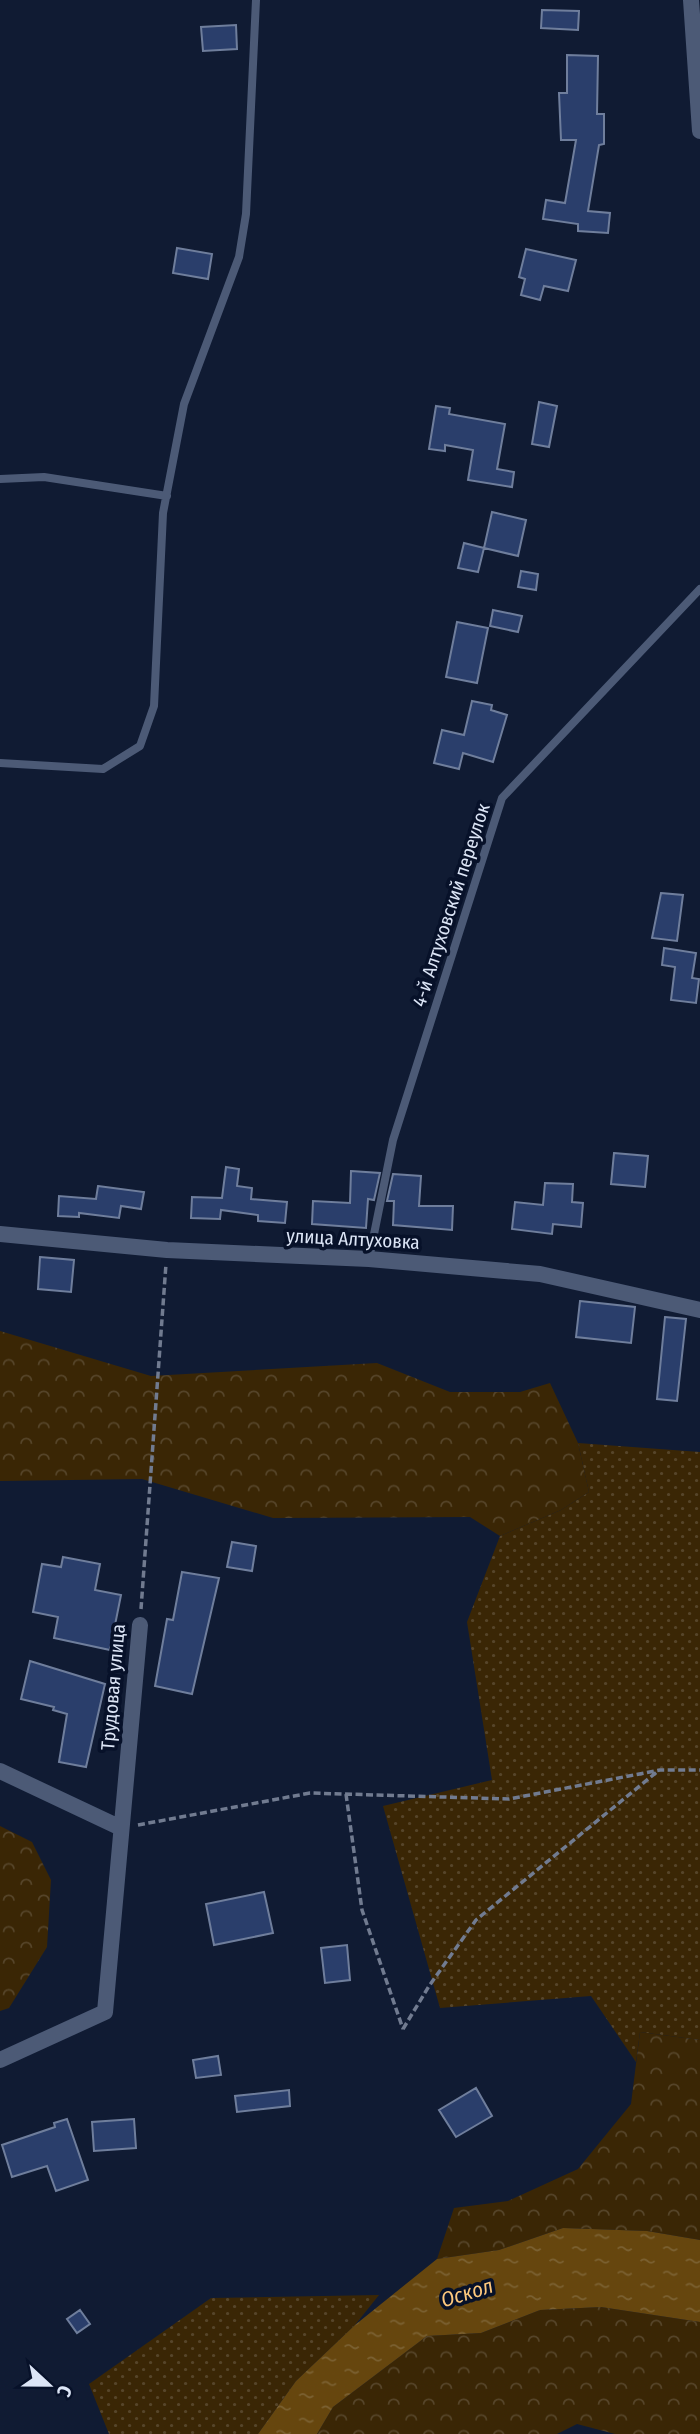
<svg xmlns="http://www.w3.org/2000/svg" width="700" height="2434" font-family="'Fira Sans Condensed',sans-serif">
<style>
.grass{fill:url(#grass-dots)}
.forest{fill:url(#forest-crowns)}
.water{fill:url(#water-ripples)}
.building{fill:#2a3e6b;stroke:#6f7e9c;stroke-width:2}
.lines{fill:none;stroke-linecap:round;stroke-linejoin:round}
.path{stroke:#717b90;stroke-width:3.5;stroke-dasharray:7 3.5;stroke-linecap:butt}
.lane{stroke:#4c5a76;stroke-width:8}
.street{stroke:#4c5a76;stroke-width:16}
.labels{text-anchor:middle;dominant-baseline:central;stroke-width:7;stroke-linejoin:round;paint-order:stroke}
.street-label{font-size:19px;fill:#dce5f6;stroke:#071129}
.water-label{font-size:21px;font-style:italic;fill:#fdc87d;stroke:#071129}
</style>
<defs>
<pattern id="grass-dots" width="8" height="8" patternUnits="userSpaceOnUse" patternTransform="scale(1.75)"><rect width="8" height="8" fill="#3a2605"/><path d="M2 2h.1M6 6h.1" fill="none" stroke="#56452a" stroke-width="1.8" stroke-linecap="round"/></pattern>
<pattern id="forest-crowns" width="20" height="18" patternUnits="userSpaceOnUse" patternTransform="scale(1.75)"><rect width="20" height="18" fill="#3a2605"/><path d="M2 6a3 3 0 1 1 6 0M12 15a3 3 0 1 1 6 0" fill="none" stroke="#56452a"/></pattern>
<pattern id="water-ripples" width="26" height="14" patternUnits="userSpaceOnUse" patternTransform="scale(1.75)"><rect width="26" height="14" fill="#66460e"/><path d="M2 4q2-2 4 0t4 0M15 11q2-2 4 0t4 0" fill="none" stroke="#7b6132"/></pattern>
</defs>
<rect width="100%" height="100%" fill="#101b33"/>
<!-- grass -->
<path class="grass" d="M578,1443L700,1452V2040L640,2032L636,2062L591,1996L440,2008L383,1806L492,1780L467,1622L500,1536L561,1510L589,1492Z
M379,2295L355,2325L296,2381L258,2434H109L89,2384L211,2298Z"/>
<!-- forest -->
<path class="forest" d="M0,1331L151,1376L377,1363L450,1392H520L550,1383L578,1443L589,1492L561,1510L500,1536L470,1517L273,1518L142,1479L0,1481Z
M0,1826L32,1842L51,1880L47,1947L9,2008L0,2011Z
M640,2032L700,2040V2240L647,2231L563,2228L499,2250L437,2259L454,2208L508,2201L578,2169L631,2104Z
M601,2307L700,2322V2434H615L577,2424L557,2434H317L333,2407L427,2336L481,2333L540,2310Z"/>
<!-- water -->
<path class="water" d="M563,2228L647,2231L700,2240V2322L601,2307L540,2310L481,2333L427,2336L333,2407L317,2434H258L296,2381L355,2325L437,2259L499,2250Z"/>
<!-- building -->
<path class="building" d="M542,10L579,11L578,30L541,28Z
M236,25L237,49L203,51L201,27Z
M567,55L598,56L597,114H604V144L599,145L588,211L610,213L608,233L578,231V224L543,219L546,200L565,203L576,140H561L559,93H567Z
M177,248L212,254L208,279L173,273Z
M526,249L576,260L568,291L544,286L540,300L521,295L525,279L519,277Z
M539,402L557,406L549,447L532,444Z
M436,406L450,408L449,414L505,424L497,469L514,472L512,487L468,480L473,450L445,445V451L429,449Z
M492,512L526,520L518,556L484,548Z
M464,543L484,548L478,572L458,568Z
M521,571L538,574L536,590L518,587Z
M493,610L522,616L518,632L490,626Z
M457,622L488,628L477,683L446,677Z
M472,701L492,705L491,710L507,715L493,762L463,753L459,769L434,763L442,730L464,735Z
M661,893L683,895L677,941L652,938Z
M664,948L696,953L692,978L699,979L696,1003L671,1000L675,967L662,965Z
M614,1153L648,1156L645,1187L611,1184Z
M226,1167L239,1169L237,1186L252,1188L251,1199L287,1202L285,1223L258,1221V1215L221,1210L220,1219L191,1218L192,1197L222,1198Z
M351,1171L380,1173L374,1200L368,1199L366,1228L312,1224L313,1201L350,1203Z
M393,1174L421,1176L419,1206H453L452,1230L393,1225L394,1201H387Z
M545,1183L573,1184L572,1202L583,1203L581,1227L553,1224L552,1234L512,1229L515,1202L543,1205Z
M98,1186L144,1192L141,1209L121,1206L119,1218L79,1213V1217L58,1216L59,1196L96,1199Z
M40,1257L74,1260L71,1292L38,1289Z
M580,1301L635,1307L631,1343L576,1337Z
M665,1317L686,1319L677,1401L657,1399Z
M232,1542L256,1546L252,1571L227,1567Z
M63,1557L100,1564L95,1590L121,1595L110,1650L54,1638L58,1617L33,1612L42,1564L61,1567Z
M182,1572L219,1578L192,1694L155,1686L167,1619L173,1620Z
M30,1661L105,1684L86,1767L59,1762L67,1714L53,1710L54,1707L21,1699Z
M264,1892L273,1933L214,1945L206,1904Z
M347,1945L350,1980L325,1983L321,1948Z
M218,2056L221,2075L196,2078L193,2060Z
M476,2088L492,2116L456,2137L439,2110Z
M289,2090L290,2106L237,2112L235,2096Z
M67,2119L88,2180L56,2191L47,2166L12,2177L2,2145L55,2127L54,2123Z
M134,2119L136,2148L94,2151L92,2122Z
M80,2310L90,2324L77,2333L67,2319Z"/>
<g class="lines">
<!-- path -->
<path class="path" d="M141,1609L166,1264
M346,1794L362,1910L403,2029
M138,1825L310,1793L509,1799L660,1770H700
M403,2029L429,1986L476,1920L658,1771"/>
<!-- lane -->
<path class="lane" d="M0,479L44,477L167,496
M0,763L103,769L140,746L154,706L163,513L184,404L239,257L246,214L256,0
M369,1259L393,1140L502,798L700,589"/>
<!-- street -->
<path class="street" d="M691,0L700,131
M0,1234L167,1250L369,1259L540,1274L700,1310
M0,1771L121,1828
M0,2060L105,2012L140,1625"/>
</g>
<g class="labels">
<!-- street labels -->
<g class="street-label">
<text transform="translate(451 905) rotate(-72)">4-й Алтуховский переулок</text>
<text transform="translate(353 1239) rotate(3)">улица Алтуховка</text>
<text transform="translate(113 1687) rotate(-85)">Трудовая улица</text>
</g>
<!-- water labels -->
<g class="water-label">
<text transform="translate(467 2293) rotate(-17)">Оскол</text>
</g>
</g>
<!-- north arrow -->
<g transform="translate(49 2385) rotate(112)" stroke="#071129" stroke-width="5" paint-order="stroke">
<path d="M0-5L12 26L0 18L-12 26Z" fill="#dce5f6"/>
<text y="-10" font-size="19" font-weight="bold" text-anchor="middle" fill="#dce5f6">С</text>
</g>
</svg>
